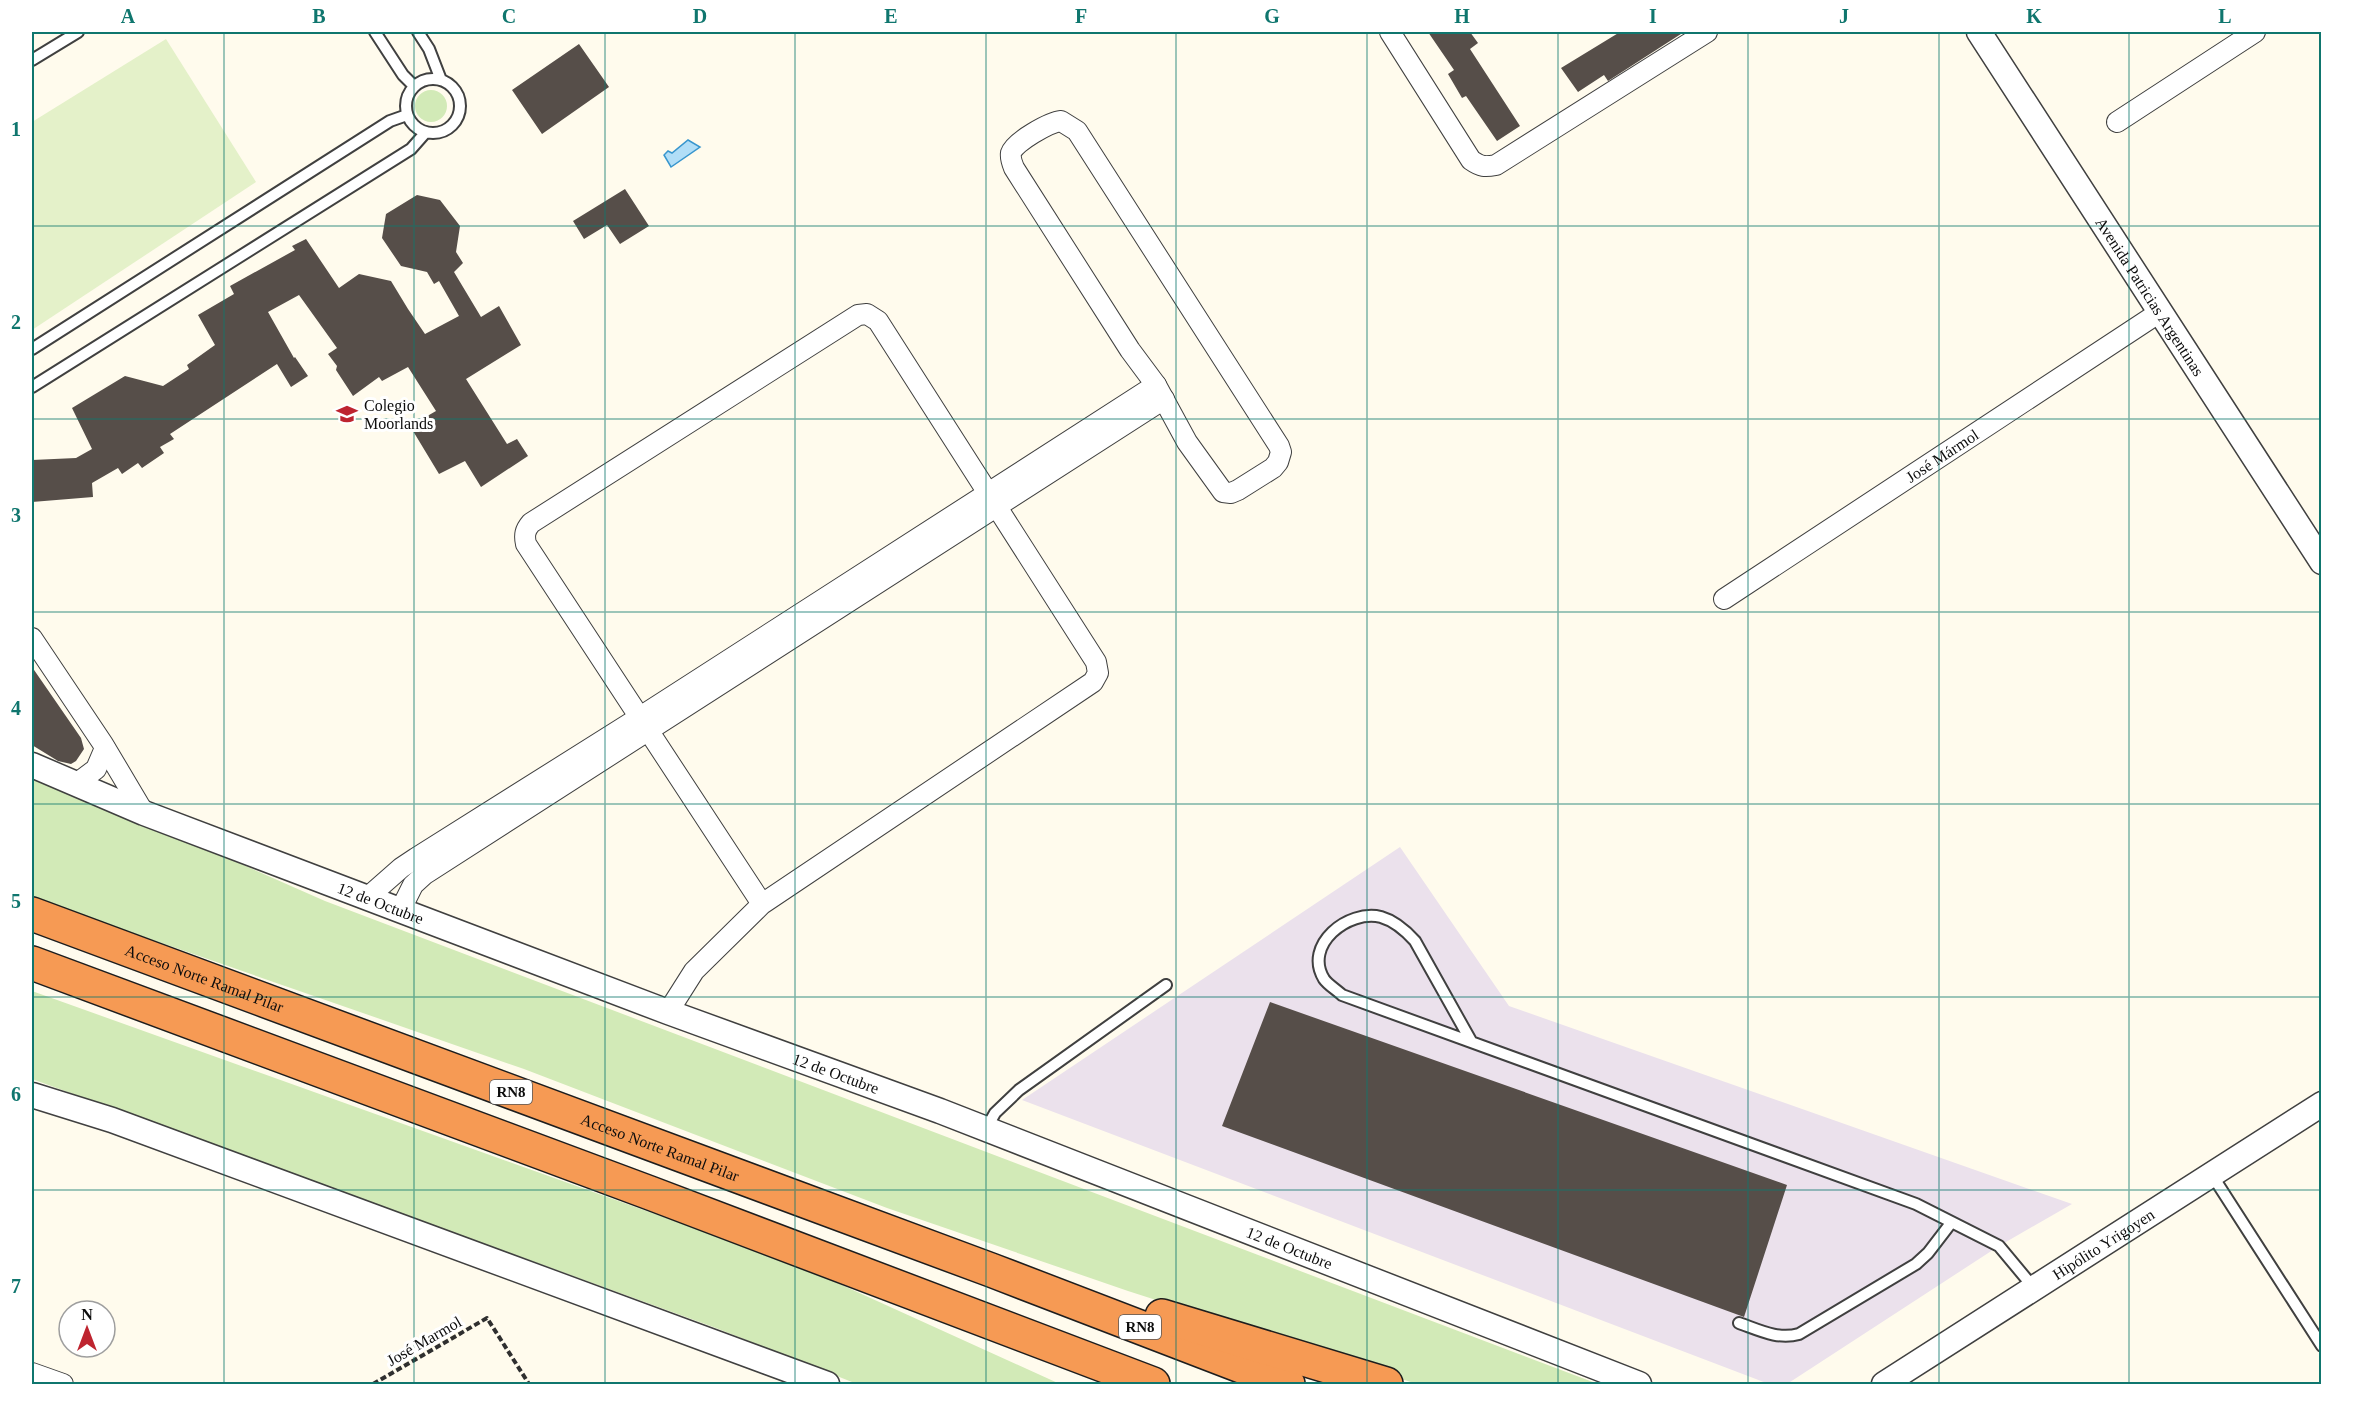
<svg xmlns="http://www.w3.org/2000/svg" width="2353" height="1416" font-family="'Times New Roman',serif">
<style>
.industrial{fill:#ebe1ec}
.green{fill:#d2eab7}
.pitch{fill:#e4f1c9}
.water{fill:#b1def7;stroke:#3896ce;stroke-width:1.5}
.building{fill:#564e49}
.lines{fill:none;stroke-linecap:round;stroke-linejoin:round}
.service-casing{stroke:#404040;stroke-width:14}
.minor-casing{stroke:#404040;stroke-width:22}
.tertiary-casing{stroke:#404040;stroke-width:27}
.motorway-casing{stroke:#1e1e1e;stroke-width:36}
.path{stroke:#2f2f2f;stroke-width:4;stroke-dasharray:6 3;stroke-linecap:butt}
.service{stroke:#fff;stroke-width:10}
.minor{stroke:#fff;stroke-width:20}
.tertiary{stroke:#fff;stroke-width:24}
.motorway{stroke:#f69a54;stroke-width:33}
.grid{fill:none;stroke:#0f766e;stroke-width:1.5;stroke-opacity:0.55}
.labels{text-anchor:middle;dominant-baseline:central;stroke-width:6;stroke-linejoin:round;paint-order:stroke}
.shield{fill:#fff;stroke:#565656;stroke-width:1.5}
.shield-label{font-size:15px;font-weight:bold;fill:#0d0d0d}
.street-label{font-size:16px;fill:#0d0d0d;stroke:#fff}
.poi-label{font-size:16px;fill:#0d0d0d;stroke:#fff;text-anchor:start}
.neatline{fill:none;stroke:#0f766e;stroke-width:2}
.grid-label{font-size:20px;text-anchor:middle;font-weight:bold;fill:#0f766e}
</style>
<rect width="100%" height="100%" fill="#fffbed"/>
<!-- industrial -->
<path class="industrial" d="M1400,847L1509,1006L2072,1204L1999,1246L1787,1384H1769L1022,1100Z"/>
<!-- green -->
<path class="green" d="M415 106a16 16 0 1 1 32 0a16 16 0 1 1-32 0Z
M32,772L325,901L1598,1384H1417L1128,1291L887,1208L524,1069L32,898Z
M32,991L800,1266L1060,1384H857L716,1328L32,1079Z"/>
<!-- pitch -->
<path class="pitch" d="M166,39L256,182L32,330V122Z"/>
<!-- water -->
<path class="water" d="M688,140L700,147L671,167L664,155L668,151L672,153Z"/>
<!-- building -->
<path class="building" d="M1428,32H1470L1478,43L1470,49L1520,126L1497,141L1466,96L1462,98L1448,74L1454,70Z
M1620,32H1684L1608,81L1604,75L1578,92L1561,68Z
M579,44L609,87L542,134L512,90Z
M625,189L649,226L620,244L607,225L584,239L573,221Z
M417,195L440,200L460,226L456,252L463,263L454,272L481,317L499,306L521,345L466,379L507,444L517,439L528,456L481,487L465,461L439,474L410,426L436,411L408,367L382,381L379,377L353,396L336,370L337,366L328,354L337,348L299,295L268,312L294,358L295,357L308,376L291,387L277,364L170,434L174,439L160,447L164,453L142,468L138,463L122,474L118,468L92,483L93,497L32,502V460L76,458L92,449L72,408L125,376L163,386L189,369L187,365L215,345L198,315L234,294L230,286L295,250L292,246L306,239L339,288L359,274L391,281L408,309L425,334L459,316L439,281L434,284L427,272L401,266L382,238L386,214Z
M32,667L81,738L84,749L76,761L71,764L58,761L32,745Z
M1270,1002L1787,1185L1744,1317L1222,1126Z"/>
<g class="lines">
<defs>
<path id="service" d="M375,32L403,75L414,86
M418,32L429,49L441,80
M32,60L78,32
M406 106a27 27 0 1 1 54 0a27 27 0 1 1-54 0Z
M32,349L390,121L407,115
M32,387L411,149L426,132
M1471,1041L1415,941C1406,931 1395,921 1381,917C1348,909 1303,945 1324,979C1328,985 1337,990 1342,995L1916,1204L1999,1246L2034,1288
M986,1129L995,1113L1019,1090L1166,985
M2212,1175L2322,1346
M1739,1323C1759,1330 1778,1340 1799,1334L1916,1264L1928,1253L1951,1223"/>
<g id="minor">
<path d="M1390,32L1471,160C1481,167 1485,167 1496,165L1707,32"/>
<path d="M1061,121L1077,131L1279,446L1281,452L1278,462L1273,468L1238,490L1231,493L1223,492L1187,442L1156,385L1130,350L1014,168C1012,163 1010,158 1011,153C1014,142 1050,122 1061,121Z"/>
<path d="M2117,122L2255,32"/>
<path id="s1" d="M1724,599L2160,312"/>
<path d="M32,638L103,744L144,813"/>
<path d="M76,784L96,769L105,748"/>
<path d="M368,897L401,868L416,858L640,717L1156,385"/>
<path d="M401,909L413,885L425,874L1164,399"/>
<path d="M668,1012L694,971L762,904L1093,682L1098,673L1096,662L878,321L867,314L858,315L531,523C525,530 524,535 526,544L762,904"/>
<path d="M32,1373L63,1384"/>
</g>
<g id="tertiary">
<path id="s2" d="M1979,32L2322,562"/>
<path id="s3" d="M32,765L144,813L668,1012L940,1111L1639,1384"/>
<path d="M32,1095L112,1120L827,1384"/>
<path id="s4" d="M1884,1384L2322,1104"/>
</g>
<g id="motorway">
<path id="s5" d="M32,914L991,1270L1288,1384"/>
<path d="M32,963L650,1193L1153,1384"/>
<path d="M1162,1316L1386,1384"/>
</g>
</defs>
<!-- service casing -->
<use href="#service" class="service-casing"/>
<!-- minor casing -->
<use href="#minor" class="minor-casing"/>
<!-- tertiary casing -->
<use href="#tertiary" class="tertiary-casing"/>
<!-- motorway casing -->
<use href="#motorway" class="motorway-casing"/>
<!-- path -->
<path class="path" d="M373,1384L487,1318L529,1384"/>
<!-- service -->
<use href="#service" class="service"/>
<!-- minor -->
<use href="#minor" class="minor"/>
<!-- tertiary -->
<use href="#tertiary" class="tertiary"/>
<!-- motorway -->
<use href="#motorway" class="motorway"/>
</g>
<!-- grid -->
<path class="grid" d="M224,32V1384M414,32V1384M605,32V1384M795,32V1384M986,32V1384M1176,32V1384M1367,32V1384M1558,32V1384M1748,32V1384M1939,32V1384M2129,32V1384M32,226H2322M32,419H2322M32,612H2322M32,804H2322M32,997H2322M32,1190H2322"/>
<!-- icons -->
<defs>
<symbol id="school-bare" viewBox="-9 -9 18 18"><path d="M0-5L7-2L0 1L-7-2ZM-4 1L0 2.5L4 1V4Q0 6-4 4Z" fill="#be242f" stroke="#fff" stroke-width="2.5" paint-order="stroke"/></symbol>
</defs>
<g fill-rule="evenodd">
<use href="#school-bare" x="332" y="399" width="30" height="30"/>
</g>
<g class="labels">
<!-- shield labels -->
<g class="shield">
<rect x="490" y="1080" width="42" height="24" rx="4.5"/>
<rect x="1119" y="1315" width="42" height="24" rx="4.5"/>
</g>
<g class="shield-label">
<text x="511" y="1092">RN8</text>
<text x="1140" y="1327">RN8</text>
</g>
<!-- street labels -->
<g class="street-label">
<text stroke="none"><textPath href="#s2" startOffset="315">Avenida Patricias Argentinas</textPath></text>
<text stroke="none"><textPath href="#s1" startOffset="261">José Mármol</textPath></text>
<text stroke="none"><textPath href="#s3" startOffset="375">12 de Octubre</textPath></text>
<text stroke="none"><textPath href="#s5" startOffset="184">Acceso Norte Ramal Pilar</textPath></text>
<text stroke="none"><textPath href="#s3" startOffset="861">12 de Octubre</textPath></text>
<text stroke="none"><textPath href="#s5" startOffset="670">Acceso Norte Ramal Pilar</textPath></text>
<text stroke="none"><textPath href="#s4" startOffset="260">Hipólito Yrigoyen</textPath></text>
<text stroke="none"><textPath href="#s3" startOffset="1347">12 de Octubre</textPath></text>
<text transform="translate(424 1341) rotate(-30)">José Marmol</text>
</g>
<!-- poi labels -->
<g class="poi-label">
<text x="364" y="405">Colegio<tspan x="364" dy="18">Moorlands</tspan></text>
</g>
</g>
<!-- border -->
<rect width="2353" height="1416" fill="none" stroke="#ffffff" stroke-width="66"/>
<!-- north arrow -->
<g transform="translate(87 1329)"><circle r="28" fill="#ffffff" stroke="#9e9e9e" stroke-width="1.5"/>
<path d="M0-4.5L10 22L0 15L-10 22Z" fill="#be242f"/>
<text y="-9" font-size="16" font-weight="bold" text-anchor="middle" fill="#0d0d0d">N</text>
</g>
<rect x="33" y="33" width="2287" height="1350" class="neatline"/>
<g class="grid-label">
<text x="128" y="23">A</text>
<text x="319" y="23">B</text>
<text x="509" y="23">C</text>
<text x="700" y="23">D</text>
<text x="891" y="23">E</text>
<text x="1081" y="23">F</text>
<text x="1272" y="23">G</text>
<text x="1462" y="23">H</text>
<text x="1653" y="23">I</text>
<text x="1844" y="23">J</text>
<text x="2034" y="23">K</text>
<text x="2225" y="23">L</text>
<text x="16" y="136">1</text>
<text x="16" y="329">2</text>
<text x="16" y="522">3</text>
<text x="16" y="715">4</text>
<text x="16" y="908">5</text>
<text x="16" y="1101">6</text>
<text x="16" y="1293">7</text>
</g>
</svg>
